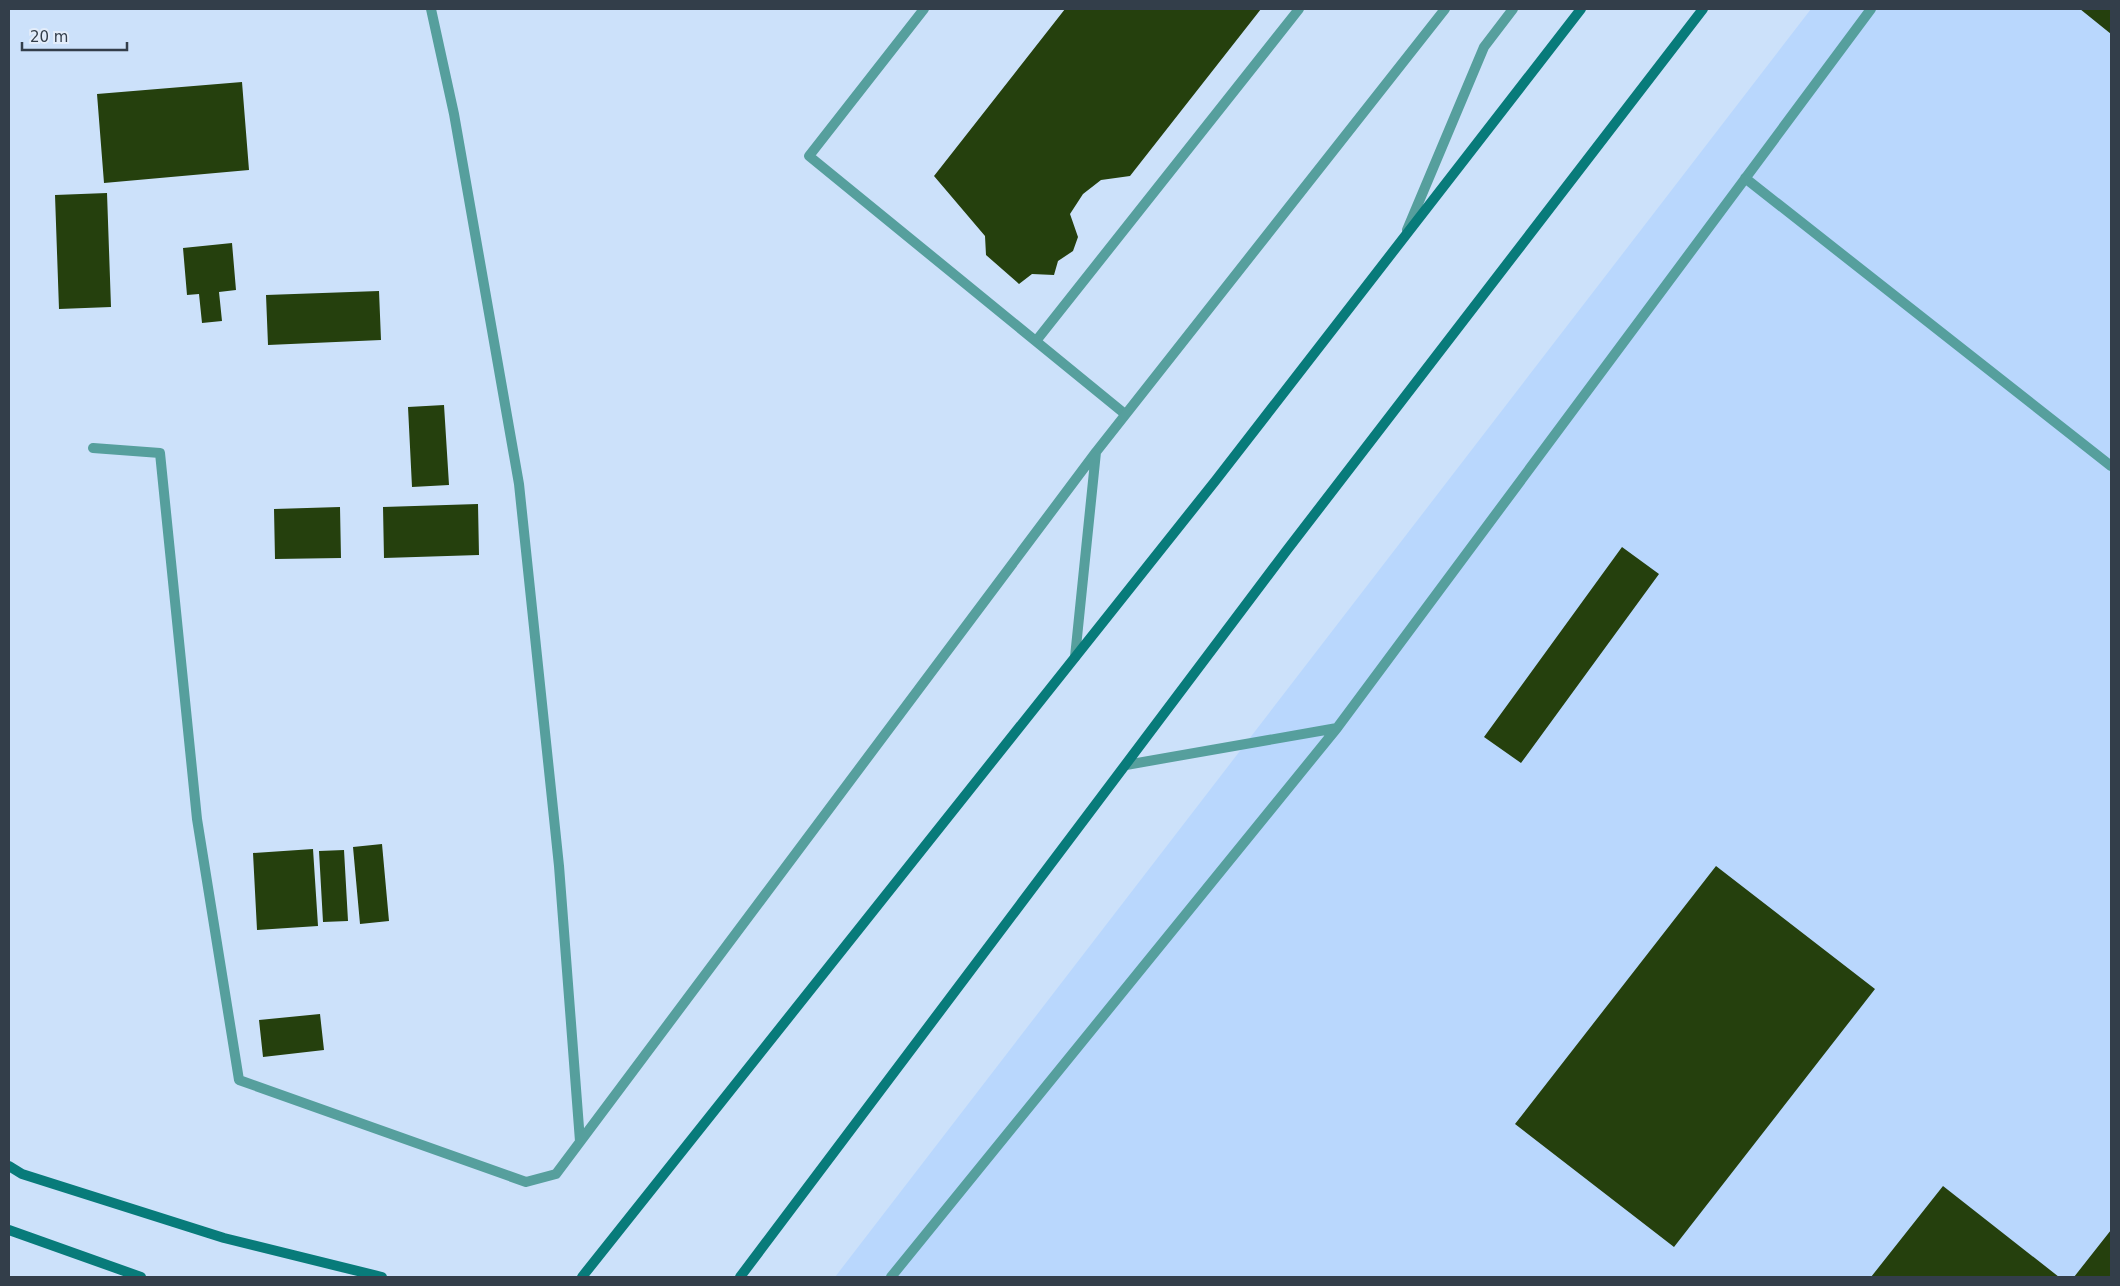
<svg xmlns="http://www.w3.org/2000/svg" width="2120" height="1286" font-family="'DejaVu Sans',sans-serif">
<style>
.built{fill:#b9d7fd}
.building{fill:#25400d}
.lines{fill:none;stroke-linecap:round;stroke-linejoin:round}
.lane{stroke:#569f9d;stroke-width:10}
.street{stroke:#569f9d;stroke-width:10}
.secondary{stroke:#087b7a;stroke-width:10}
</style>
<rect width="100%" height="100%" fill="#cce1fa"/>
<!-- built -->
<path class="built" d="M1811,9H2111V1277H835Z"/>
<!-- building -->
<path class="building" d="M1065,9H1261L1130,176L1101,180L1083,194L1070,214L1078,237L1073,251L1058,261L1054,275L1032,274L1019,284L986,255L985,236L934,176Z
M2080,9H2111V34Z
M242,82L249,170L104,183L97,94Z
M107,193L111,307L59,309L55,195Z
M232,243L236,290L219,292L222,321L202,323L199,294L187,295L183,248Z
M379,291L381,340L268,345L266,295Z
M444,405L449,485L412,487L408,407Z
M478,504L479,555L384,558L383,507Z
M340,507L341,558L275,559L274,509Z
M1622,547L1659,574L1521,763L1484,737Z
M382,844L389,921L360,924L353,847Z
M313,849L318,926L257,930L253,853Z
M344,850L348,921L323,922L319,851Z
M1716,866L1875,989L1674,1247L1515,1124Z
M320,1014L324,1050L263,1057L259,1020Z
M1943,1186L2059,1277H1871Z
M2111,1230V1277H2074Z"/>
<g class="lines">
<!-- lane -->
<path class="lane" d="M924,9L809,156L1125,414
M1407,230L1484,47L1513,9
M1036,341L1299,9"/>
<!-- street -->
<path class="street" d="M431,9L454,114L519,484L559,866L580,1141
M1745,178L2111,466
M93,448L160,453L197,819L239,1080L526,1182L556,1174L1096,452L1445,9
M1075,657L1096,452
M1126,765L1337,728
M891,1277L1337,728L1871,9"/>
<!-- secondary -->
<path class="secondary" d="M9,1166L22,1174L224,1238L382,1277
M9,1230L141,1277
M582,1277L1216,480L1581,9
M740,1277L1287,550L1703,9"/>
</g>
<!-- border -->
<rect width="2120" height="1286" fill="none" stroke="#333e4a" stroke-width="20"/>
<!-- scale -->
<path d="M22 42v8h105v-8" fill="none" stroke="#333e4a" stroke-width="2.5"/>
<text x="30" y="42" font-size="15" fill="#333e4a" stroke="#e3edfa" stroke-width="4" paint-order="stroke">20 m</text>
</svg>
